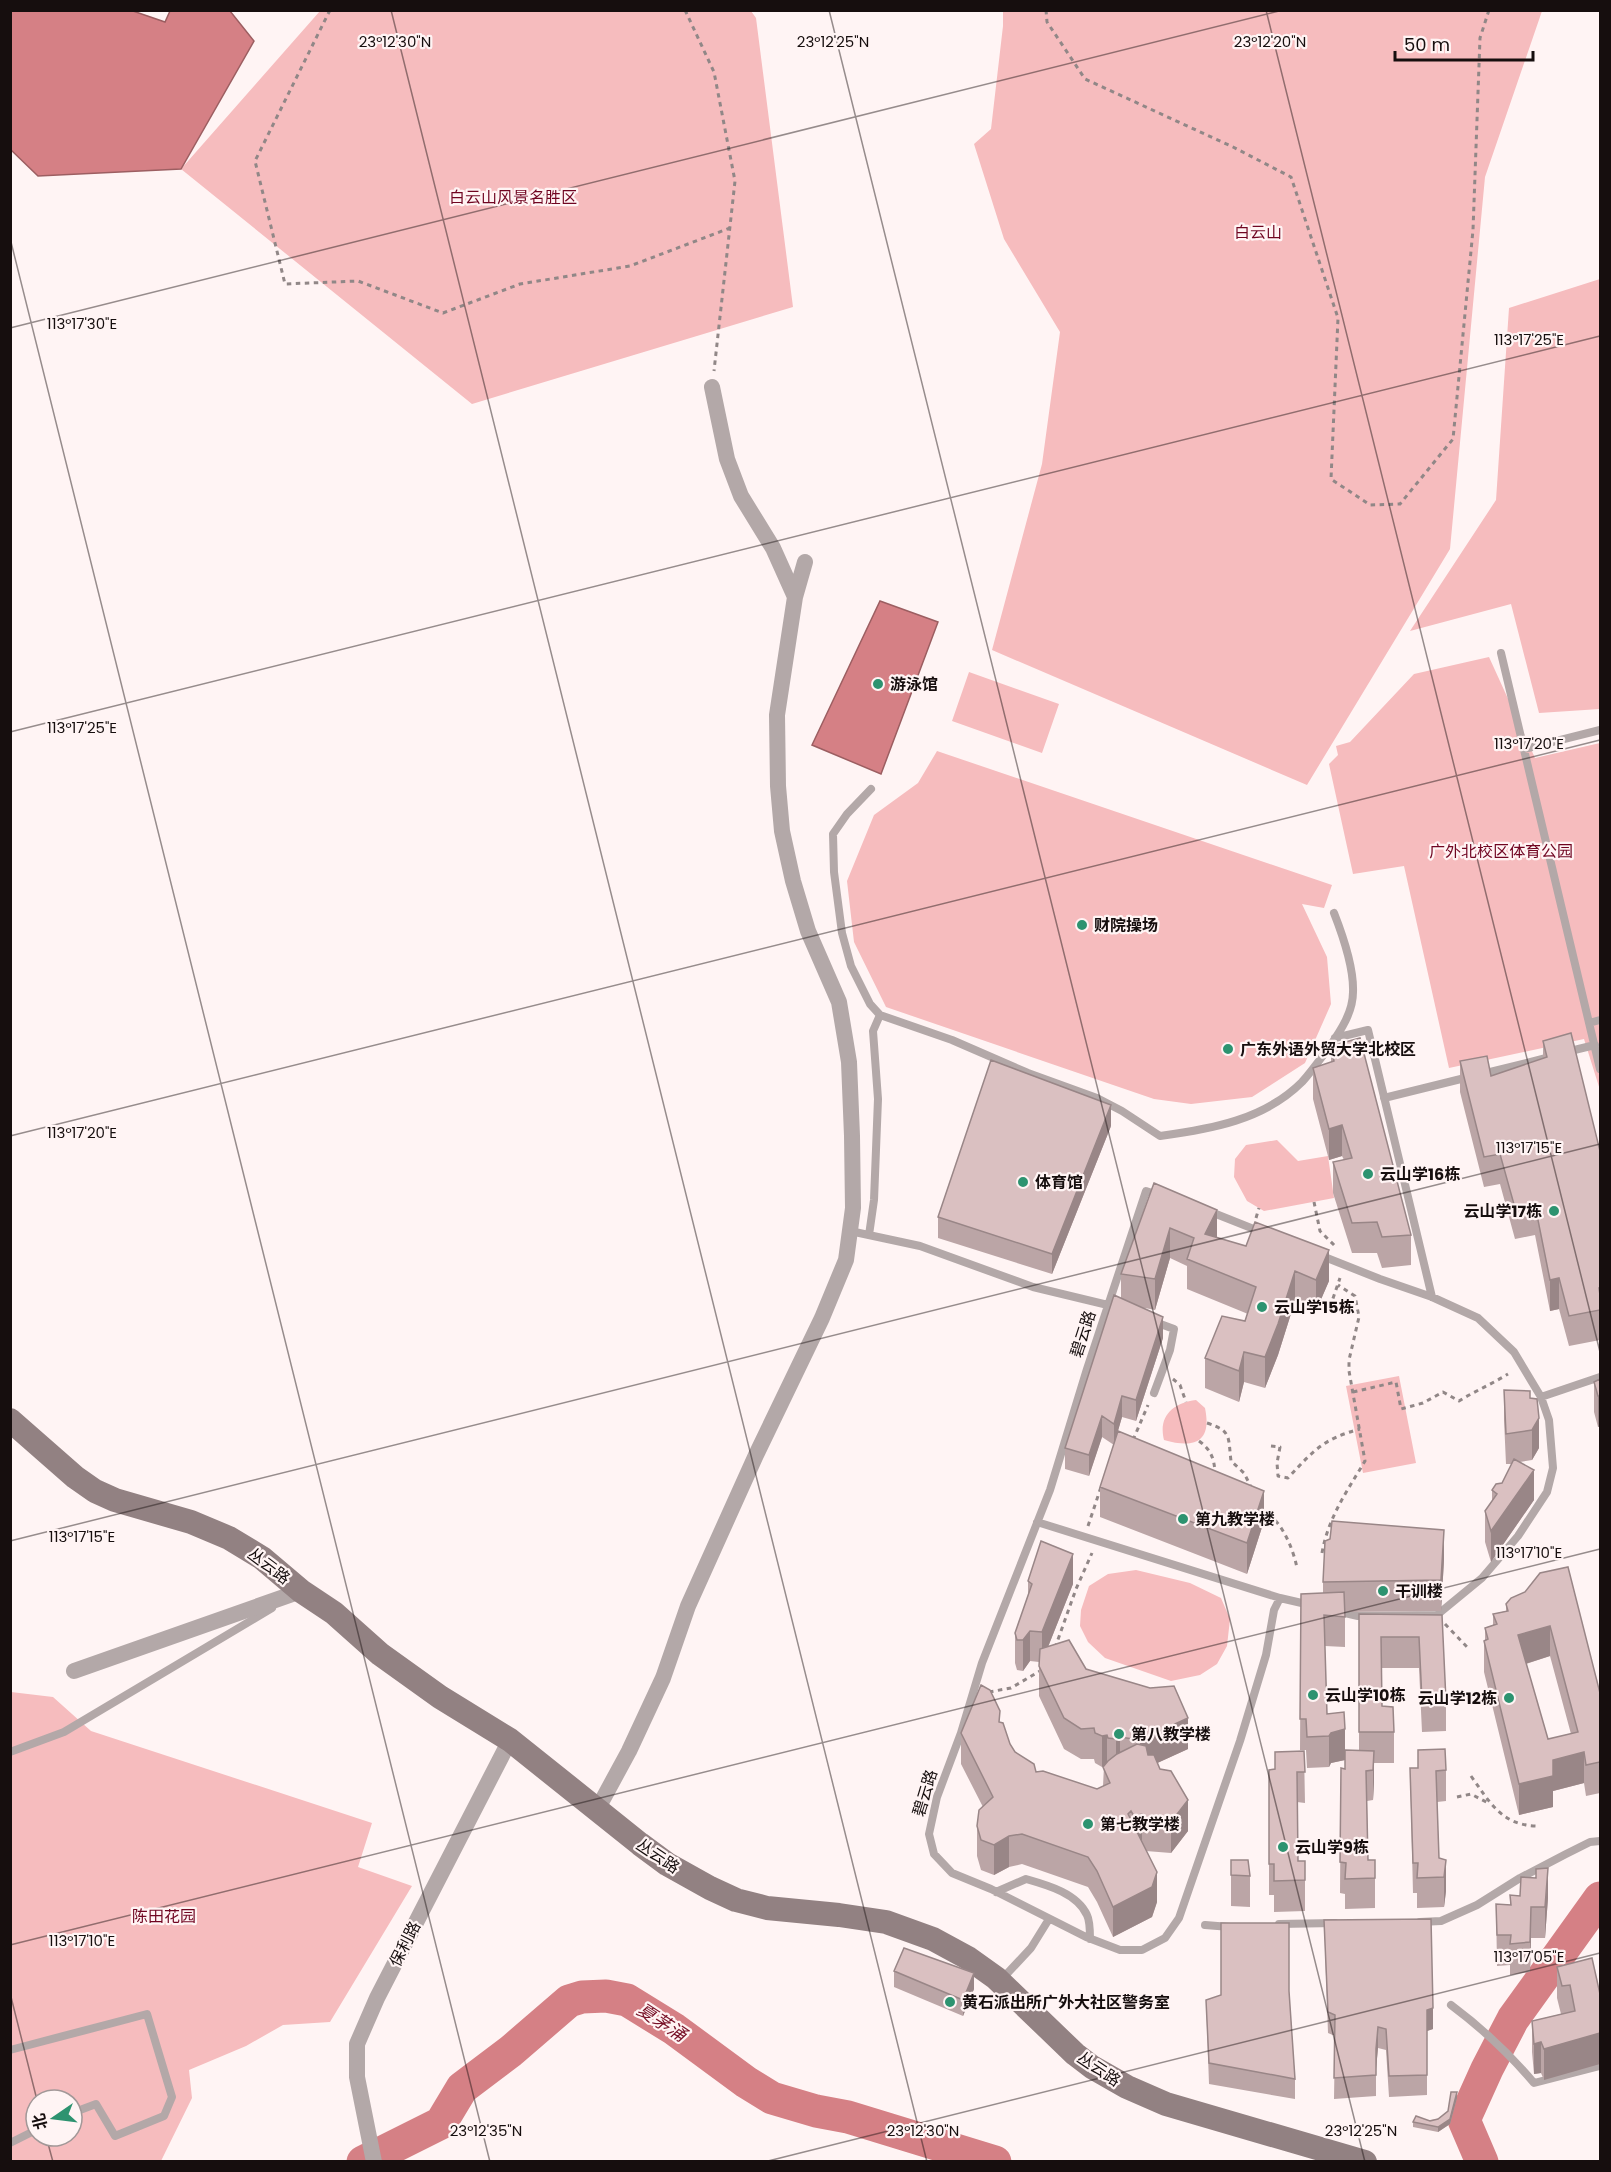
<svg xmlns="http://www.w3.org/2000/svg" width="1611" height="2172" font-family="Poppins,'Noto Sans SC',sans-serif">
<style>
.green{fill:#f6bcbe;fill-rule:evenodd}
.water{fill:#d58085;stroke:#9c5e61;stroke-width:1.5}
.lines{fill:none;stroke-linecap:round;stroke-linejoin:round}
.river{stroke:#d58085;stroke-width:33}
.path{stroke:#918787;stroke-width:3;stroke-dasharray:4.5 4.5;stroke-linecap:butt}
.lane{stroke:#b3a8a8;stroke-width:8}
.street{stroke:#b3a8a8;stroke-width:16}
.secondary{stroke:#928182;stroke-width:24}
.wall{fill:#bba5a6;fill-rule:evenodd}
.shaded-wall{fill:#998687}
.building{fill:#dac0c1;stroke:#998687;stroke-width:1.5;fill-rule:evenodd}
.ticks{fill:none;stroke:#160e0e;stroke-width:1.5;stroke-opacity:0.45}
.poi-dot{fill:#2d9370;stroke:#fff4f4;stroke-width:2}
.labels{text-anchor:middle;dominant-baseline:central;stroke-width:4.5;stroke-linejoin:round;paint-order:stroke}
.park-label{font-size:16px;fill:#700521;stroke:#fff4f4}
.poi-label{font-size:16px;font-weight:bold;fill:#160e0e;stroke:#fff4f4;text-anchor:start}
.street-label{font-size:16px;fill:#160e0e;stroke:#fff4f4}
.water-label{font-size:18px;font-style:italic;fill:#781127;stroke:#fff4f4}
.ticks-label{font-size:15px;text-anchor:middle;fill:#160e0e;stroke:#fff4f4;stroke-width:4.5;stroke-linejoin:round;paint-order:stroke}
</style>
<rect width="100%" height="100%" fill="#fff4f4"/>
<!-- green -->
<path class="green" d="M320,11H751L756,18L793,307L472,404L181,169Z
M1003,11H1542L1485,177L1450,549L1307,785L992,650L1042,464L1060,332L1004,239L974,144L991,129L1003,26Z
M1600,279V709L1539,713L1511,604L1410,631L1496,500L1509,308Z
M1489,657L1535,758L1600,743V1090L1584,1039L1449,1068L1404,866L1353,874L1329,764L1338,755L1336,746L1350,742L1414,674Z
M969,672L1059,704L1042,753L952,721Z
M937,751L1332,885L1324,908L1302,904L1327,957L1331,1004L1305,1063L1252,1097L1191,1104L1154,1099L886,1007L854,942L847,881L874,815L918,783Z
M1277,1140L1298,1161L1328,1156L1334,1198L1264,1211L1247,1201L1234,1177L1235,1159L1246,1145Z
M1399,1376L1416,1463L1363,1473L1346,1386Z
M1196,1400L1205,1408C1212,1442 1195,1449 1164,1440C1158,1416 1173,1403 1196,1400Z
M1136,1570L1190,1583L1221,1598L1230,1619L1227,1646L1217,1664L1200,1675L1171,1681L1105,1658L1088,1642L1080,1626L1081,1610L1089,1586L1108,1574Z
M11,1692L53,1697L91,1731L372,1823L358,1867L412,1886L330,2022L283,2025L246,2046L189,2070L192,2098L161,2161L11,2162ZM36,2100H72V2136H36Z"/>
<!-- water -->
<path class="water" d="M10,11H133L165,22L170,11H230L254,41L181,169L38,176L11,150Z
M880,601L938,622L881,774L812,745Z"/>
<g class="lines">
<!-- river -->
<path class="river" d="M363,2162L441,2123L462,2088L511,2051L569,2001L582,1997L606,1996L627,2000L674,2029L746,2082L772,2098L816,2111L848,2117L995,2162
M1482,2162L1464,2120L1487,2069L1513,2019L1600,1898"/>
<!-- path -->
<path class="path" d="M330,10L255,161L285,284L358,281L443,313L520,284L630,266L730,228
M685,10L714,72L735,181L714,371
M1046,10L1047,22L1085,79L1233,147L1291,177L1338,318L1331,479L1370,505L1400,504L1453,439L1473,230L1480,38L1489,10
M1314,1202L1320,1231L1336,1247
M1256,1218L1259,1208
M1330,1307L1340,1278
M1173,1379L1180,1385L1186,1402
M1353,1392L1396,1382L1401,1409L1423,1403L1443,1392L1459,1401C1475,1391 1492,1384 1508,1374
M1207,1423C1232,1431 1228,1437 1231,1461L1244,1473L1251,1487
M1133,1440L1148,1405
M1199,1441C1210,1449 1214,1457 1215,1472
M1271,1446L1280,1447L1277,1463L1278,1476L1288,1478C1314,1450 1323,1439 1360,1429
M1261,1510C1281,1518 1293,1548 1297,1568
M1088,1526L1101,1487
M1322,1553C1328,1518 1347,1491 1365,1461L1349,1371V1360L1359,1317L1355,1296L1338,1285
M1445,1624L1469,1649
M1055,1648L1076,1589L1092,1553
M989,1692L1011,1688L1040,1671
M1471,1776C1489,1801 1501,1825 1536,1826
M1457,1797L1471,1794L1490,1804"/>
<!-- lane -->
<path class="lane" d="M1501,653L1600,1069
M1524,749L1600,730
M871,789L847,814L833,834L834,872L842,933L851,966L870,1004L880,1015L952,1040L1028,1073L1097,1098L1122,1111L1160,1136C1211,1129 1264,1120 1302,1082C1312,1071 1321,1058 1330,1046C1341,1030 1353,1012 1353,992C1354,967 1343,936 1334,913
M1589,1023L1600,1020
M1335,1038L1368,1030L1432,1297
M1566,1052L1595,1045
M1482,1074L1554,1056
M1384,1098L1469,1077
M1146,1191L1211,1212L1380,1279L1432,1297L1478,1318L1514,1352L1541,1397L1549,1420L1553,1468L1547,1492L1518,1536L1482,1578L1437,1615L1358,1616L1280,1598L1274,1610L1266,1655L1240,1741L1179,1918L1165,1938L1142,1950H1120L1086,1937L991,1889L952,1873L934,1854L929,1834L937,1797L961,1733L982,1663L1050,1490L1087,1369Z
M850,1231L920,1246L1033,1287L1112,1306
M869,1235L874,1200L878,1099L873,1031L880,1015
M1154,1393L1170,1350L1174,1329L1155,1322
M1541,1397L1600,1377
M1037,1522L1280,1598
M10,1752L64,1732L272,1608
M996,1892L1026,1879C1047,1885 1077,1893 1087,1915C1090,1921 1090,1932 1090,1939
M1420,1922L1441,1921L1477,1905L1520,1878L1566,1854L1590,1842L1600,1841
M1279,1924L1335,1923
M1205,1925L1230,1927
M1002,1979L1031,1948L1049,1919
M1451,2005C1483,2029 1508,2052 1534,2083L1600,2066
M10,2050L147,2014L172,2097L164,2116L115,2136L96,2104L72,2113
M10,2143L36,2130"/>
<!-- street -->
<path class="street" d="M712,387L727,459L741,496L773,548L795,597
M74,1671L301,1591
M597,1810L629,1751L663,1678L688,1606L756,1455L822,1318L846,1260L853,1208L852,1136L849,1062L839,1002L808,931L793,881L782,831L778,786L777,715L795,597L805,562
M374,2162L357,2077V2044L377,1998L510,1740"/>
<!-- secondary -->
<path class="secondary" d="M10,1420L75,1477L95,1491L115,1500L191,1522L229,1538L262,1558L301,1591L334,1613L380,1654L440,1697L510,1740L640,1844L667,1864L710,1888L736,1900L767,1908L839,1915L886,1922L933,1939L968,1958L996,1978L1075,2054L1092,2067L1127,2087L1166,2104L1365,2162"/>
</g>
<!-- wall -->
<path class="wall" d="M1543,1041L1600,1151V1340L1569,1346L1559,1309L1550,1311L1535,1235L1515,1239L1500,1184L1484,1187L1460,1092V1061L1491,1076L1543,1058Z
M1331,1046L1411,1235V1265L1382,1268L1377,1253H1352L1333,1193V1162L1344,1160L1342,1156L1329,1160L1313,1099V1068L1331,1062Z
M1111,1126L1052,1274L938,1238V1217Z
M1154,1183L1217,1238L1329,1281L1316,1311L1295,1301L1278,1355L1265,1388L1244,1382L1239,1402L1205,1388V1358L1245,1321L1248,1314L1187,1289V1266L1170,1258L1155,1310L1145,1308L1163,1338L1136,1421L1122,1417L1115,1440L1264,1521L1247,1574L1100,1517V1487L1114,1445L1102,1437L1089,1476L1065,1469V1448L1121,1298V1274Z
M1600,1379V1442V1426L1598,1427L1594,1412V1382Z
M1504,1390L1530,1398L1539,1448L1532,1460L1520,1462L1534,1500L1491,1562L1485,1542V1511L1492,1502V1490L1502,1483L1512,1464H1506L1504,1420Z
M1444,1560L1441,1611L1345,1612V1647L1325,1646L1327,1714L1345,1750L1359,1751V1614L1442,1615L1446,1701V1731L1422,1732L1419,1668H1382V1706L1394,1732V1763H1374V1782L1373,1800L1367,1801L1368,1860H1375V1908L1345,1909V1894L1340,1893L1341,1768L1345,1769V1760L1331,1763L1329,1767L1307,1768L1306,1750H1300L1301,1594L1323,1593V1582Z
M1028,1581L1073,1584L1048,1647L1086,1669L1188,1749L1157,1763L1188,1831L1171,1853L1146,1851L1157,1902L1152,1917L1113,1937L1097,1902L1088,1887L1022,1864L1009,1867L994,1875L981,1870L977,1856V1826L983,1807L961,1764V1733L1000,1722L1010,1744L1015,1752L1036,1772L1097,1789L1103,1786L1104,1766L1102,1767L1095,1763L1094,1759H1081L1064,1749L1039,1696V1662L1030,1661L1023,1671L1017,1670L1015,1663V1633L1028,1597Z
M1525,1592L1600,1693V1793L1586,1796L1584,1783L1553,1791V1807L1519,1815L1484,1672V1641H1485V1628L1493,1625V1614L1506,1611V1604ZM1550,1656L1571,1734L1548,1739L1526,1664Z
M1418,1750L1446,1770V1801L1437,1802L1439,1858L1446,1860V1891L1444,1907L1417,1908V1893H1413L1410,1768H1418Z
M1304,1751L1305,1803L1297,1802L1298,1861H1305V1911L1274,1912V1895H1269V1770L1275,1769Z
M1231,1860L1250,1876V1907L1231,1906Z
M1510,1895L1548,1898L1545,1938H1531L1530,1972L1510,1975V1965L1497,1966L1496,1904L1510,1905Z
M1324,1920L1433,2029L1427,2031V2095L1389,2097L1386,2050L1378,2048L1376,2068V2096L1334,2099L1335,2036L1328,2033Z
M1557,1967L1600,1994V2064L1544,2080L1541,2073L1534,2074L1532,2052V2021L1561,2014L1557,1998Z
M894,1971L974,1989L963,2016L894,1987Z
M1289,1992L1295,2079V2099L1209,2084L1206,2000Z
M1457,2098L1450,2124L1438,2132L1413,2127V2122L1438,2119L1448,2111Z"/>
<!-- shaded-wall -->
<path class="shaded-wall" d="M1111,1105V1126L1052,1274V1254Z
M1342,1125V1156L1329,1160V1129Z
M1217,1210V1240L1205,1234Z
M1170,1228V1258L1155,1310V1279Z
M1329,1250V1281L1316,1311V1280Z
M1295,1271V1301L1278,1355L1265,1388V1357Z
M1559,1278V1309L1550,1311V1280Z
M1163,1317V1338L1136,1421V1400Z
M1244,1352V1382L1239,1402V1371Z
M1122,1396V1417L1114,1445V1424Z
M1598,1396H1600V1426L1598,1427Z
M1102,1416V1437L1089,1476V1455Z
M1539,1418V1448L1532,1460V1430Z
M1534,1470V1500L1491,1562V1531Z
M1264,1491V1521L1247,1574V1543Z
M1444,1530V1560L1441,1611V1580Z
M1073,1554V1584L1042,1662V1632Z
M1550,1626V1656L1518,1666V1635Z
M1030,1631V1661L1023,1671V1640Z
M1188,1718V1749L1140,1771V1740Z
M1345,1729V1760L1331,1763L1329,1767V1736L1331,1733Z
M1107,1735V1765L1102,1767V1736Z
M1120,1737V1767L1116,1770V1739Z
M1374,1751V1782L1373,1800V1770Z
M1584,1752V1783L1553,1791V1807L1519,1815V1784L1553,1760Z
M1188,1800V1831L1171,1853V1822Z
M1142,1814V1844L1134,1847V1816Z
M1009,1836V1867L994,1875V1845Z
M1446,1860V1891L1444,1907V1877Z
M1548,1868V1898L1545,1938V1907Z
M1157,1872V1902L1152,1917L1113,1937V1907Z
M1531,1907V1938L1530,1972V1942Z
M974,1973V1989L963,2016V2000Z
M1433,2008V2029L1427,2031V2095V2010Z
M1378,2027V2048L1376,2070V2049Z
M1600,2033V2064L1544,2080V2049Z
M1541,2042V2073L1534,2074V2044Z
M1457,2092V2098L1450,2124L1438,2132V2127L1450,2119Z"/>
<!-- building -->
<path class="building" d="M1571,1033L1600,1151V1288H1599L1600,1295V1310L1569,1316L1559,1278L1550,1280L1535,1205L1515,1208L1500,1154L1484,1157L1460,1061L1487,1056L1491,1076L1547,1057L1543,1041Z
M1360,1038L1411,1235L1382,1237L1377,1222L1352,1223L1333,1162L1352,1158L1342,1125L1329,1129L1313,1068L1334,1061L1331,1046Z
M991,1060L1111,1105L1052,1254L938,1217Z
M1154,1183L1217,1210L1205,1234L1246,1246L1255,1222L1329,1250L1316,1280L1295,1271L1278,1324L1265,1357L1244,1352L1239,1371L1205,1358L1222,1316L1245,1321L1256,1287L1187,1259L1194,1238L1170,1228L1155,1279L1121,1274Z
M1114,1295L1163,1317L1136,1400L1122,1396L1114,1424L1102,1416L1089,1455L1065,1448Z
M1600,1379V1396H1598L1594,1382Z
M1504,1390L1530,1391V1398L1537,1399L1539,1418L1532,1430L1506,1434Z
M1118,1431L1264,1491L1247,1543L1100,1487Z
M1514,1459L1534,1470L1491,1531L1485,1511L1497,1494L1492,1490L1496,1484L1502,1483Z
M1332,1521L1444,1530L1441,1580L1323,1582L1325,1541L1330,1539Z
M1041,1541L1073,1554L1042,1632L1030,1631L1023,1640H1017L1015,1633L1032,1584L1028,1581Z
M1568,1567L1600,1693V1762L1586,1765L1584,1752L1553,1760V1776L1519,1784L1484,1641L1488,1639L1485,1628L1497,1624L1493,1614L1508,1611L1506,1604L1511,1598L1525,1592L1540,1573ZM1550,1626L1578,1732L1548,1739L1518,1635Z
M1344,1592L1345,1617L1324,1615L1327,1714L1344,1712L1345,1729L1331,1733L1329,1736L1307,1737L1306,1719H1300L1301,1594Z
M1359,1614L1442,1615L1446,1701H1422L1419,1637H1381L1382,1706L1393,1707L1394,1732H1359Z
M1069,1640L1086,1669L1150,1688L1174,1686L1188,1718L1140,1740L1120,1737L1116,1739L1108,1738L1107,1735L1102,1736L1095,1733L1094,1728L1081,1729L1064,1718L1039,1666L1040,1649Z
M981,1685L990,1690L1000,1711L999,1722L1003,1723L1010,1744L1015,1752L1034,1764L1036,1772L1043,1771L1097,1789L1110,1783L1103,1767L1108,1761L1117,1754L1137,1744L1146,1746L1148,1755H1154L1160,1769L1171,1771L1188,1800L1171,1822L1146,1820L1142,1814L1134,1816L1131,1811L1128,1814L1157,1872L1152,1887L1113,1907L1097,1871L1088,1857L1022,1834L1009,1836L994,1845L981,1840L977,1826L979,1810L993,1797L961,1733Z
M1445,1749L1446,1770L1436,1771L1439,1858L1446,1860L1444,1877L1417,1878L1418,1863H1413L1410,1768H1418V1750Z
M1345,1750L1374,1751L1373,1770L1366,1771L1368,1860H1375V1878L1345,1879L1346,1863L1340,1862L1341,1768L1345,1769Z
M1304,1751L1305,1772H1297L1298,1861H1305V1880L1274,1881V1864H1269V1770L1275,1769V1752Z
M1231,1860H1248L1250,1876L1231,1875Z
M1548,1868L1545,1907H1531L1530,1942L1510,1944L1511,1935H1497L1496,1904L1511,1905L1510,1895L1520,1896L1521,1877L1536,1878V1869Z
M1431,1919L1433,2008L1427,2010V2075L1389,2076L1386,2029L1378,2027L1376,2049V2075L1334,2078L1335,2015L1328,2012L1324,1920Z
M1221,1923H1289V1991L1295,2079L1209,2063L1206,2000L1221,1995Z
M904,1948L974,1973L963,2000L894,1971Z
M1592,1958L1600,1994V2033L1544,2049L1541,2042L1534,2044L1532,2021L1575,2011L1570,1985L1562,1986L1557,1967Z
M1451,2092H1457L1450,2119L1438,2127L1413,2122L1416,2116L1430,2121L1438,2119L1448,2111Z"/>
<!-- ticks -->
<path class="ticks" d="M391,10L927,2162M829,10L1365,2162M1266,10L1600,1352M10,238L490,2162M10,328L1283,10M10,732L1600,336M10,1136L1600,740M10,1541L1600,1144M10,1945L1600,1549M10,1993L37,2100M46,2136L53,2162M764,2162L1600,1953"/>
<!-- markers -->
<g class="poi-dot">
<circle cx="878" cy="684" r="6"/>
<circle cx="1082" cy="925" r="6"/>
<circle cx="1228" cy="1049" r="6"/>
<circle cx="1368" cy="1174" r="6"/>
<circle cx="1023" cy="1182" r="6"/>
<circle cx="1554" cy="1211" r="6"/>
<circle cx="1262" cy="1307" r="6"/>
<circle cx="1183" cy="1519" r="6"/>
<circle cx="1383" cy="1591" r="6"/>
<circle cx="1313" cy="1695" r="6"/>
<circle cx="1509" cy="1698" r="6"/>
<circle cx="1119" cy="1734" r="6"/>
<circle cx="1088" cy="1824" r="6"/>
<circle cx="1283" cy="1847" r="6"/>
<circle cx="950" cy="2002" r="6"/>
</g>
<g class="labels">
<!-- park labels -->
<g class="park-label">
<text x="513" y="197">白云山风景名胜区</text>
<text x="1258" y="232">白云山</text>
<text x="1501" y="851">广外北校区体育公园</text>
<text x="164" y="1916">陈田花园</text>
</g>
<!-- poi labels -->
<g class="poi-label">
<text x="890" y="684">游泳馆</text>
<text x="1094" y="925">财院操场</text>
<text x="1240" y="1049">广东外语外贸大学北校区</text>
<text x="1380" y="1174">云山学16栋</text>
<text x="1035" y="1182">体育馆</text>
<text x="1542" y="1211" text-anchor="end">云山学17栋</text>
<text x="1274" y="1307">云山学15栋</text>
<text x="1195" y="1519">第九教学楼</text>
<text x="1395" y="1591">干训楼</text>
<text x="1325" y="1695">云山学10栋</text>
<text x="1497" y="1698" text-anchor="end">云山学12栋</text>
<text x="1131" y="1734">第八教学楼</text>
<text x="1100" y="1824">第七教学楼</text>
<text x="1295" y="1847">云山学9栋</text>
<text x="962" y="2002">黄石派出所广外大社区警务室</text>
</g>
<!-- street labels -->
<g class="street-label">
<text transform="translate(1083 1334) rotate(-72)">碧云路</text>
<text transform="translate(269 1566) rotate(37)">丛云路</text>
<text transform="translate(925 1793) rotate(-73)">碧云路</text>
<text transform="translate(658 1856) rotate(34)">丛云路</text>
<text transform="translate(405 1944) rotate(-63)">保利路</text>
<text transform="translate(1099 2069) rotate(34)">丛云路</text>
</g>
<!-- water labels -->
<g class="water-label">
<text transform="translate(662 2022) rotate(33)">夏茅涌</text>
</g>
</g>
<g class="ticks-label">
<text x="395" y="47">23°12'30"N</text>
<text x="833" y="47">23°12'25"N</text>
<text x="1270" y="47">23°12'20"N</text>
<text x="82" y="329">113°17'30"E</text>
<text x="1529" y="345">113°17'25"E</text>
<text x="82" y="733">113°17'25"E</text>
<text x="1529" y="749">113°17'20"E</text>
<text x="82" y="1138">113°17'20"E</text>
<text x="1529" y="1153">113°17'15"E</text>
<text x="82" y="1542">113°17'15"E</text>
<text x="1529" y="1558">113°17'10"E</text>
<text x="82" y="1946">113°17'10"E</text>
<text x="1529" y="1962">113°17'05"E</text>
<text x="486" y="2136">23°12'35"N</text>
<text x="923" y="2136">23°12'30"N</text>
<text x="1361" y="2136">23°12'25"N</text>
</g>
<!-- border -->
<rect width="1611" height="2172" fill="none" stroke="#160e0e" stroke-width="24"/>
<!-- north arrow -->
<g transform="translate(54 2118) rotate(256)"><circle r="28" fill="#fff4f4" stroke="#a29898" stroke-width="1.5"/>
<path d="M0-4.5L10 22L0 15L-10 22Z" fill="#2d9370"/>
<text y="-9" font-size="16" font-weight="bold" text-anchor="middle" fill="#160e0e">北</text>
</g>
<!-- scale -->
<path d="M1395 51v9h138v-9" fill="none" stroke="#160e0e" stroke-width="3"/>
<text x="1404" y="51" font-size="18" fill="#160e0e" stroke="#fff4f4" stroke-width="4.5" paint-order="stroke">50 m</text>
</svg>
